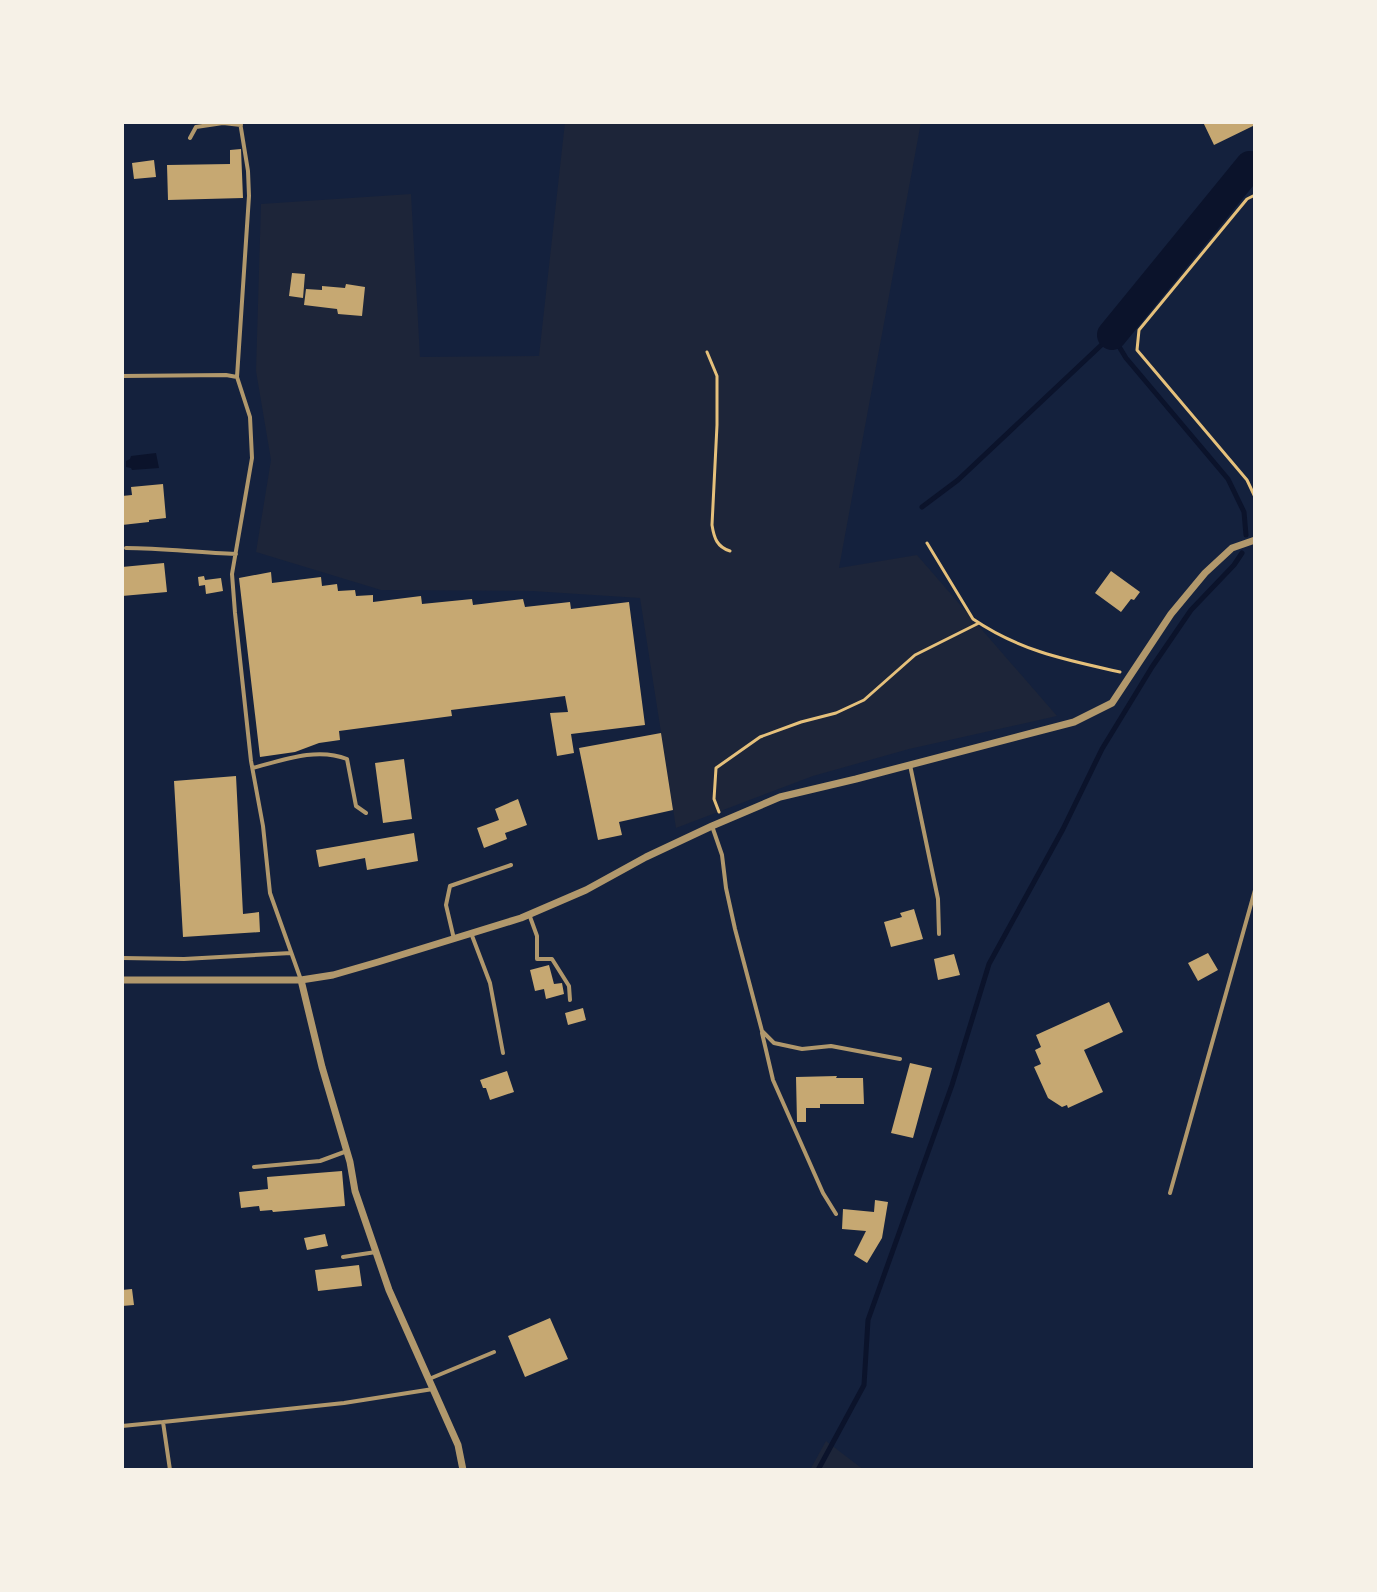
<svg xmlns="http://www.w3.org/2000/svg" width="1377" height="1592" font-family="'DM Sans',sans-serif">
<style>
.green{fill:#1d2539}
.water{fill:#0b132b}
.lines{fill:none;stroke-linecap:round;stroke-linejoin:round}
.stream{stroke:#0b132b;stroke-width:5}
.river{stroke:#0b132b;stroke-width:30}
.building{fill:#c6a872}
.path{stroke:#e5c07b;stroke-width:3}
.service{stroke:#b1986c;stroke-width:4}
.minor{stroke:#b1986c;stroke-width:7}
</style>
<rect width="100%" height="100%" fill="#14213d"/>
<!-- green -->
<path class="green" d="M565,122H921L839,568L917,555L1057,716L909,749L813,776L676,828L640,598L532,591L381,590L256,552L271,460L256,371L261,204L411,194L420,357L539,356Z
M826,1441L864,1470H810Z"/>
<!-- water -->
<path class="water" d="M156,453L159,468L132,470L131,468L126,467V461L130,459L131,456Z"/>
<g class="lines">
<!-- stream -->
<path class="stream" d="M922,507L958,480L1112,335L1126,358L1228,479L1244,512L1246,535
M818,1470L864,1385L868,1320L952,1085L989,964L1063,829L1102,749L1152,667L1191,610L1234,565L1242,553"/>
<!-- river -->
<path class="river" d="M1112,335L1250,166"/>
</g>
<!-- building -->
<path class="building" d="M1203,122H1255V125L1214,145Z
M241,149L243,198L168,200L167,165L230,164V150Z
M154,160L156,177L134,179L132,163Z
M292,273L305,274L303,298L289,296Z
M346,284L365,287L362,316L338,314L337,309L304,305L306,289L322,290V286L345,288Z
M163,484L166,518L149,520V522L122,525V496L132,495L131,487Z
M164,563L167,592L122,596V567Z
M1111,571L1140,592L1134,600L1131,599L1121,612L1095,593Z
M271,572L272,583L321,577L322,586L337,584L338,591L355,590L356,596L373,595V602L421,596L422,604L472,599L473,605L523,599L525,607L570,602L571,609L629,602L645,725L571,734L574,753L557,756L550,713L568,712L565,696L451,710L452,716L339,731L340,740L319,743L295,752L260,757L239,578Z
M204,576L205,580L221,578L223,591L206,594L205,585L199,586L198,577Z
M661,733L673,810L619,822L622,835L598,840L579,748Z
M404,759L412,819L383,823L375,763Z
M236,776L243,914L259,912L260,932L183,937L174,781Z
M518,799L527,825L505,833L507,839L484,848L477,828L499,820L495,809Z
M414,833L418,861L367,870L365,858L319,867L316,850Z
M914,909L923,939L891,947L884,922L902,917L900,913Z
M1208,953L1218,970L1198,981L1188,963Z
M954,954L960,975L938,980L934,959Z
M549,965L554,984L562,983L564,994L546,999L544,989L535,991L530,970Z
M1109,1002L1123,1032L1084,1050L1103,1092L1068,1108L1067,1105L1062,1107L1048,1098L1034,1067L1041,1064L1035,1050L1041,1047L1036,1035Z
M583,1008L586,1020L568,1025L565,1013Z
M910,1063L932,1068L913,1138L891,1133Z
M507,1071L514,1092L490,1100L486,1088H483L480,1080Z
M837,1076L836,1078H863L864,1104H820V1108H806V1122H797L796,1077Z
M342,1171L345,1206L273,1212L272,1210L260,1211L259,1206L241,1208L239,1192L268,1189L267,1177Z
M875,1200L888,1202L882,1238L867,1263L854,1255L866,1231L842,1229L843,1209L874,1212Z
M325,1234L328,1246L307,1250L304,1238Z
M359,1265L362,1286L318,1291L315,1270Z
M132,1289L134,1305L122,1306V1290Z
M550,1318L568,1359L525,1377L508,1336Z"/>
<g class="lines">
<!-- path -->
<path class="path" d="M1255,195L1247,199L1139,330L1137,350L1247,480L1255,497
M707,352L717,376V425L712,525C714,538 717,547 730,551
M927,543L973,619C1020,651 1066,660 1120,672
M719,812L714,799L716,768L760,737L801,722L836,713L864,700L915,655L979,623"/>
<!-- service -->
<path class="service" d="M190,138L196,127L223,123L241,125
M122,376L226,375L237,377L250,417L252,458L232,574L235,613L251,761L263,826L270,893L301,980
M237,377L249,196L248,171L240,122
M126,548C163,548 199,553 236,554
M910,765L938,899L939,934
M253,768C283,760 317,747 347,759L356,806L366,813
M712,826L722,855L726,888L735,929L762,1031L774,1043L802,1049L831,1046L900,1059
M529,914L537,936V959H552L569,986L570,1000
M471,933L490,983L503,1053
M454,939L446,905L450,886L511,865
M122,958L184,959L291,953
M762,1033L773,1080L823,1193L836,1214
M254,1167L320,1161L347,1151
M1170,1193L1255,890
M343,1257L376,1252
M429,1379L494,1352
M163,1422L344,1403L433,1389
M122,1426L163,1422L170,1470"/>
<!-- minor -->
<path class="minor" d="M122,980H301L333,975L378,962L521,918L586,890L646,857L712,826L780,797L856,779L1074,722L1112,703L1171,614L1205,573L1232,548L1255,540
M301,980L322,1067L350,1162L355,1191L389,1290L458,1445L463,1470"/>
</g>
<!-- border -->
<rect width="1377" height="1592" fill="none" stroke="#f6f1e7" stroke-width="248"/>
</svg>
